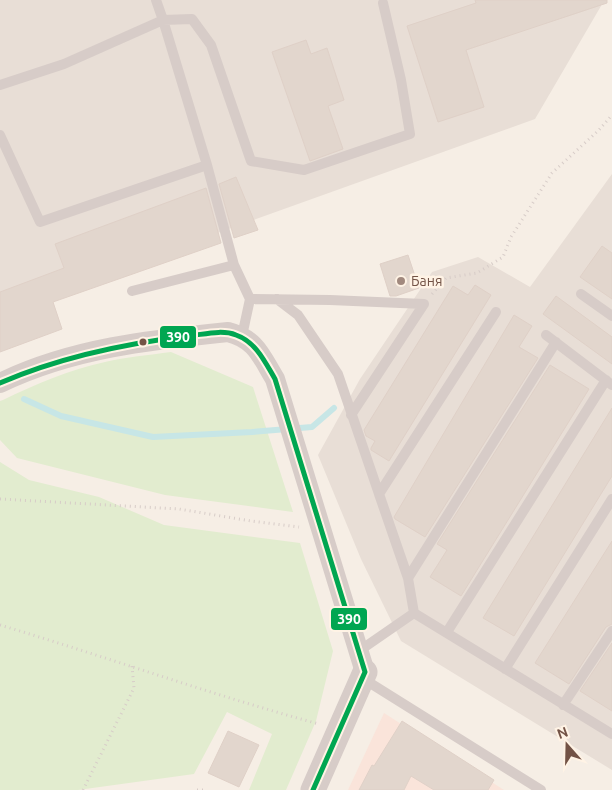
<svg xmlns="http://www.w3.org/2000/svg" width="612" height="790" font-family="Ubuntu,sans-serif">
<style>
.commercial{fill:#fae4da}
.industrial{fill:#e8ded6}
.green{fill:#e2eccf}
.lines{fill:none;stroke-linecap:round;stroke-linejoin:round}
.stream{stroke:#c7e6e6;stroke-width:6}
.building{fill:#e2d6cd;stroke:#dfd0c7}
.path{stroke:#d7ccc8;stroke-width:3;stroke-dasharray:1 4;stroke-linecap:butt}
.service{stroke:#d7ccc8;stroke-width:10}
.minor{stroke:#d7ccc8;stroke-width:20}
.tertiary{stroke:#d7ccc8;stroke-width:25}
.bus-1-casing{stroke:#fff3e5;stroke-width:9}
.bus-1{stroke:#00a651;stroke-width:5}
.poi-dot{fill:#a1897e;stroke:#fff3e5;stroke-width:2}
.bus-dot{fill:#735346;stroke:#fff3e5;stroke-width:2}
.labels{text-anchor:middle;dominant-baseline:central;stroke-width:5;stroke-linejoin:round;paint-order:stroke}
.poi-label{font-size:14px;fill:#735346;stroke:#fff3e5;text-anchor:start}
.line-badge{stroke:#fff3e5;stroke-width:2}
.badge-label{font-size:14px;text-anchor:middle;font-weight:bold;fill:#fff}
</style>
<rect width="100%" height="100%" fill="#f6eee5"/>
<!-- commercial -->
<path class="commercial" d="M384,713L504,790H348Z"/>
<!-- industrial -->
<path class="industrial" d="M0,0H599L601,6L535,119L0,311Z
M612,174V770L401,641L361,559L318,455L360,379L432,272L478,257L530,287Z"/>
<!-- green -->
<path class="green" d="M171,352L253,387L293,512L165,495L17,458L0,440V401L3,400C36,384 69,370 105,362C126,357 149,355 171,352Z
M0,462L29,480L99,497L164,525L300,543L333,651L316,721L286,790H249L272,734L227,712L194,774L78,790H0Z"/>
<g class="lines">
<!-- stream -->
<path class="stream" d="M24,399L61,416L153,437L252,432L312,427L334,408"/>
</g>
<!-- building -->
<path class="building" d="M475,0H607V3L466,50L484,107L438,122L407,26L476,3Z
M306,40L311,54L327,48L344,100L328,106L343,149L310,161L272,52Z
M236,177L258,230L234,238L219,184Z
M206,188L221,243L53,302L62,329L0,352V292L64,268L55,244Z
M602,246L612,253V299L580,277Z
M408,255L419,288L396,296H390L380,264Z
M475,285L491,295L389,461L371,450V448L375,441L366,436L364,430L453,286L468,295Z
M556,296L612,337V364L543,314Z
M514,315L532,326L519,347L538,358L425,537L395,519L394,517Z
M550,365L589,389L461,596L430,577L447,550L437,544Z
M612,408V476L514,636L483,618Z
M612,541V624L606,627L569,684L535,663Z
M612,643V711L580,691Z
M402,721L494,780L488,790H434L411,776L404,790H359L372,765L374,766Z
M228,731L259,745L239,787L208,773Z"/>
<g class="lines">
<!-- path -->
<path class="path" d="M432,294L446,278L477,273L503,257L511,237L552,173L599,130L612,115
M0,499L179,509L251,521L299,527
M0,625C107,657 212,695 319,724
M83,790L134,688L132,666
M197,790H204"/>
<!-- service -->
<path class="service" d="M0,85L64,64L163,20L156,0
M0,135L40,222L207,165L163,20L192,19L211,45L251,161L304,170L410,134L401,80L383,3
M207,165L234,265
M132,291L234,265L250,299L242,336
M581,294L612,316
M250,299L330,300L424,304
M277,299L298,315L338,374L379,494
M546,335L612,385
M351,415L424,304
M408,578L556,342
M414,613L408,578L379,494L496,312
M447,632L606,380
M359,651L414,613L612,734
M505,669L612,499
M362,678L541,790
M563,705L612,631"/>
<!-- minor -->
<path class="minor" d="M0,383C72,348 150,340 228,332C256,339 261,356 275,379L365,672"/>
<!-- tertiary -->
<path class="tertiary" d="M313,790L365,672"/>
<defs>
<path id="bus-1" d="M0,383C60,357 122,344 187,336C202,335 221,329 236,335C256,342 265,362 275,379L365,672L313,790"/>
</defs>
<!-- bus-1 casing -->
<use href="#bus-1" class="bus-1-casing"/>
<!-- bus-1 -->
<use href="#bus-1" class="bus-1"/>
</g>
<!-- markers -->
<circle class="poi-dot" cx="401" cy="281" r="5"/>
<circle class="bus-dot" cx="143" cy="342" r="4.5"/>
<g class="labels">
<!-- poi labels -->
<g class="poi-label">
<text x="411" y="281">Баня</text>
</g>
</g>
<g class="line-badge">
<rect x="159" y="325" width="38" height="24" rx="5" fill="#00a651"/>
<rect x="330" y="607" width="38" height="24" rx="5" fill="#00a651"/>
</g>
<g class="badge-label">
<text x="178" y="342">390</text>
<text x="349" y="624">390</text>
</g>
<!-- north arrow -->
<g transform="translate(567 745) rotate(340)" stroke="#fff3e5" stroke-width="4" paint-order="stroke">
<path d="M0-4L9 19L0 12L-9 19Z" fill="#735346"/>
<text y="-8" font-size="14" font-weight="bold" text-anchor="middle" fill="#735346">N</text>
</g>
</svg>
